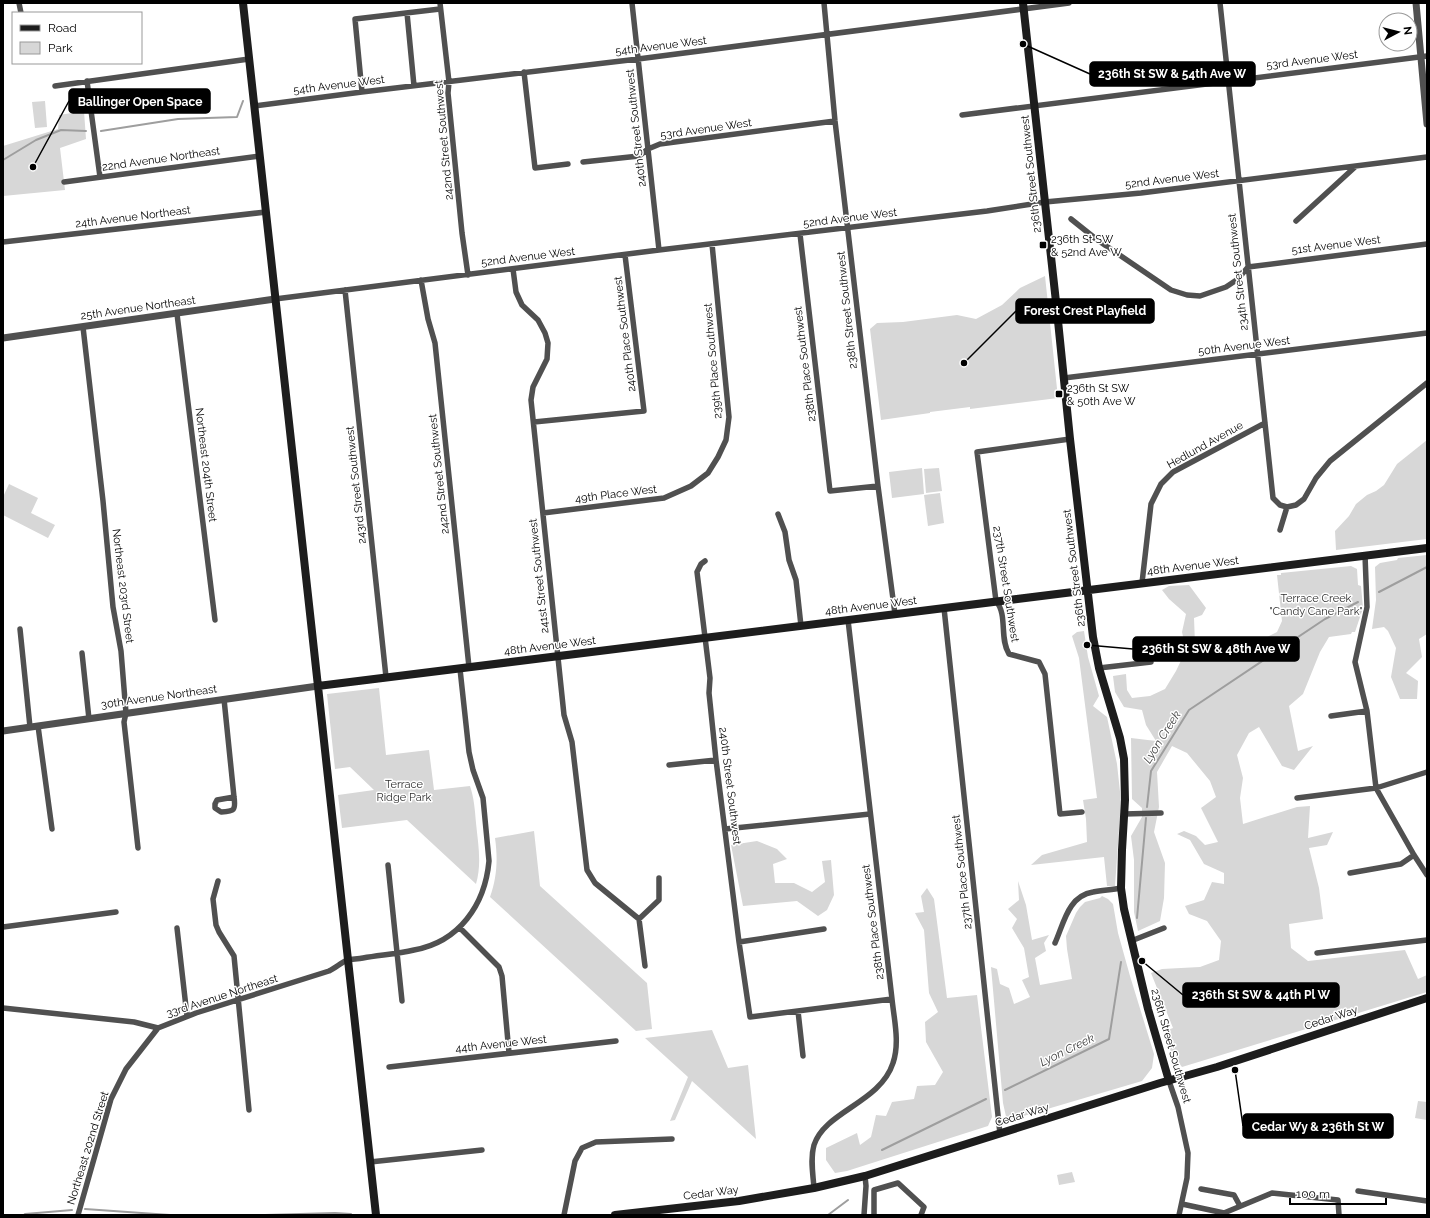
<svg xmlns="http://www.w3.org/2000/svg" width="1430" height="1218" font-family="Raleway,sans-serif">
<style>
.green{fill:#d7d7d7}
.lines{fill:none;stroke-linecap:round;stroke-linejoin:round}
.stream{stroke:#9e9e9e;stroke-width:2}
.minor{stroke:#505050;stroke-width:5.5}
.tertiary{stroke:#505050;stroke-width:7}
.secondary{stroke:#1d1d1d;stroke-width:8}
.poi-dot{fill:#000;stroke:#fff;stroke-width:1.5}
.labels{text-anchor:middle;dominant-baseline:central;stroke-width:3;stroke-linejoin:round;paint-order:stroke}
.street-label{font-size:11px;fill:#000;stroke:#fff}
.poi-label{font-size:11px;fill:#000;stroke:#fff;text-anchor:start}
.park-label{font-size:11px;fill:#2e2e2e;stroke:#fff}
.water-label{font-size:12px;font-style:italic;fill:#3f3f3f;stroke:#fff}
.leader{fill:none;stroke:#000;stroke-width:1.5}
.callout-dot{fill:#000;stroke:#fff;stroke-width:1.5}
.callout{fill:#000;stroke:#000;stroke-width:1.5}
.callout-label{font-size:12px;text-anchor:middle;font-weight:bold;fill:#fff}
</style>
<rect width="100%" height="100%" fill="#fff"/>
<!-- green -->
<path class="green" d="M45,101L47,127L35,128L32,102Z
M84,111L86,139L60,148L65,190L3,196V146L58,129L59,115Z
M1045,276L1058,398L970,409V407L930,412V413L881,420L870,329L877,323L903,322L957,315L976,319L1002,305L1020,288Z
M1427,440V539L1336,550L1335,531L1349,516L1356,504L1367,495L1376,491L1384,485L1397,464Z
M922,468L924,494L892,498L889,472Z
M939,468L942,491L926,493L924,469Z
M9,484L38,498L31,513L55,525L48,538L3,515V497Z
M940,493L944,523L928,526L924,495Z
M1427,555V634L1419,639L1422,657L1406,673L1418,681L1417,699H1400L1391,677L1396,648L1388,631L1384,627L1372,629L1376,600L1375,567L1380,563L1397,560L1398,558Z
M1351,566L1357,569L1358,585L1361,586L1363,608L1355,632H1352L1351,634L1329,637L1320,652L1303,694L1289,706L1298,751L1313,746L1294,770L1282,766L1259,727L1249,733L1237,755L1243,778L1240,798L1243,824L1297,807L1310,806L1308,838L1333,832L1327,845L1309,848L1319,888L1323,919L1289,924L1291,948L1308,961L1405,950L1418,979L1427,975V992L1182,1067L1171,1053L1165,1031L1173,1028L1151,973L1162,969L1200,967L1219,960L1221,941L1207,921L1189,914L1185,906L1204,900L1212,882L1224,884V873L1204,864L1190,840L1177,834L1184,831L1196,836L1205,845L1218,842L1201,808L1216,797L1210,781L1187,753L1172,746L1157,772L1159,807L1154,832L1165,863L1164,898L1160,921L1138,931L1134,912V860L1131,836L1142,817V808L1132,799L1131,738L1156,741L1146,725L1142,710L1124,707L1115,692L1113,676L1126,674L1127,690L1132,698L1150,696L1165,689L1176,671L1186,650L1182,632L1186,614L1169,599L1162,590L1169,586L1189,585L1206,608L1202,615L1194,618L1195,644L1213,654L1230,645L1257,642L1277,632L1282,621L1277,575H1281V573Z
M1084,631L1088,657L1099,696L1093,706L1107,717L1117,764L1121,801L1115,886H1107L1104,857L1031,865L1042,855L1087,842L1086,819L1083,800L1097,798L1079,658L1072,636L1077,632Z
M379,688L386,755L429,750L434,790L470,786C474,798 475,810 476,823C478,843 482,864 476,884L407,820L342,828L338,795L374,790L350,767L335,769L327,694Z
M534,831L540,886L647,983L652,1029L636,1031L490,897C497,877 498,859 495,838Z
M757,841L777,849L787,859L773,864L775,883H794L812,892L825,882L822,861L831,860L834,895L827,910L818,916L797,901L743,906L731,845Z
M1018,881L1026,905L1032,940L1049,935L1044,943L1046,951L1035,958L1040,985L1072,979L1067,949L1066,936L1076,913L1080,907L1085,902L1100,898L1102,896L1108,899L1113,904L1118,933L1130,976L1154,1054L1152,1068L1142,1081L1007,1121L1003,1103L991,967L997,969L1000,984L1009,988L1014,1004L1030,997L1022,980L1029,977L1024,948L1012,928L1017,919L1008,909L1019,900Z
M927,888L934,899L947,998L977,995L992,1117L988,1126L847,1171L835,1173L826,1160V1148L857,1133L860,1145L871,1137L876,1115L886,1116L892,1102L914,1099L917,1086L935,1085L943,1072L926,1042L925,1022L938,1012L929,993L924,930L915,913L924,912L921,896Z
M712,1030L728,1068L748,1065L756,1139L692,1081L675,1120L670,1121L688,1077L645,1038Z
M1418,1101L1427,1102V1120L1415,1118Z
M1072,1172L1075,1182L1059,1185L1057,1175Z"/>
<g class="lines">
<!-- stream -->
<path class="stream" d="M101,131L178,119L237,117L243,101
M3,160L36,140L61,130L86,131
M1379,592L1427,567
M1147,807L1151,771L1189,710L1325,619L1358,602
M1137,918L1146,818
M1005,1090L1109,1039L1121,962
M882,1150L986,1099
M85,1209L170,1215
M24,1215L25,1214L72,1210
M265,1215L335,1213L351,1214
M828,1215L848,1200"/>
<!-- minor -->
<path class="minor" d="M19,3L21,13
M440,3L449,82L448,93L462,233L468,275
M632,3L659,250
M824,3L835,121L878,486L895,614
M1220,3L1273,498L1280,505L1287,507
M407,13L414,86
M524,72L535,168L568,164
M87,81L100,177
M55,86L249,59
M362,92L355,19L440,9
M254,106L362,92L638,59L1069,3
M962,115L1427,56
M583,162L639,156L648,149L660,144L835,121
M64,182L260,156
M1071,219L1096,239L1171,290L1187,295L1200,296L1226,287L1238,279L1248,267L1427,244
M1296,221L1355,167
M800,234L830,491L878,486
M3,242L266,212
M513,269L516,292L522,305L538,320L545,333L548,343L547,359L533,387L531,400L564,715L572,742L587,870L595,883L639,919L645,966
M421,280L428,319L435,343L469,667
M345,290L386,677
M275,299L659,250L987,211L1045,202L1141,193L1427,157
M177,314L215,620
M83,327L103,501L113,607L121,651L126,713L124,722L138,848
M1064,378L1427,333
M534,422L644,411L625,255
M1070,439L977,452L996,601C1008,615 999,638 1009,654L1039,662L1045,674L1060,814L1082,812
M1287,507L1296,505L1304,499L1316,478L1330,461L1427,383
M543,513L664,498L691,486L708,473L718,457L726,440L729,417L712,244
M778,514L785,532L789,560L796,580L801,626
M1280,530L1287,507
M1365,555L1367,607L1355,662L1367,711L1376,788L1414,855L1427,875
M705,561L701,564L697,572L710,678L709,693L716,760L739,942L750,1017L892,999
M1142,583L1151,504L1161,484L1173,472L1265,423
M944,608L1000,1134
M20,629L30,727
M82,653L89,719
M1099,668L1151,662
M224,699L234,797C236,811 234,811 221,812L215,808V804L217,800L234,797
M1331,716L1367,711
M38,726L52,829
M669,765L716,760
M1297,798L1376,788L1427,772
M1124,814L1161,813
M725,829L870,814
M388,865L402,1001
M1350,873L1401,864L1414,855
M218,881L213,899L216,925L219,932L234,956L249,1110
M639,919L659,900V878
M3,927L116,912
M177,928L187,1016
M460,928L499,967L502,976L509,1053
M1131,941L1164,928
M739,942L824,929
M1055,943C1064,923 1068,896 1093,892C1103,890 1112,890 1121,888
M1317,953L1427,940
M3,1008L134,1022L158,1028L196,1013L329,971C335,968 341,963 347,960C352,959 358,959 363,958C380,955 397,954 414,950C459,942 485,905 489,861L483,798L473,770L469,752L460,669
M798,1011L803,1056
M389,1067L616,1041
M1169,1081L1178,1107L1188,1153L1187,1178L1179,1215
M370,1162L482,1150
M814,1188C813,1174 810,1159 814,1145C825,1111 880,1103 893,1063C900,1043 894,1019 892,999L848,620
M1201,1189L1234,1195L1240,1206
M1358,1191L1427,1201
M1182,1204L1224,1213L1272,1193L1338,1200L1339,1215
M78,1215L111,1099L126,1069L158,1028
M564,1215L575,1161L582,1148L596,1142L672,1139
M864,1215L866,1186L865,1176
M874,1215V1190L898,1183L924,1207L921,1215"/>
<!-- tertiary -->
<path class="tertiary" d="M1416,3L1427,124
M3,338L275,299
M3,731L318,686"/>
<!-- secondary -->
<path class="secondary" d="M243,3L376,1215
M1023,3L1057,311L1070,439L1093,637L1099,668L1120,738L1124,759L1125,800L1122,850L1121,888L1124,909L1148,1009L1169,1081
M318,686L1427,548
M615,1215L739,1201L814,1188L865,1176L1160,1083L1217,1067L1427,998"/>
</g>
<!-- markers -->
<g class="poi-dot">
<rect x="1039" y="241" width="8" height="8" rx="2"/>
<rect x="1055" y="390" width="8" height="8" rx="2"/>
</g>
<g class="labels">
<!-- street labels -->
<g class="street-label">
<text transform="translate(661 46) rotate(-7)">54th Avenue West</text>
<text transform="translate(1312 60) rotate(-7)">53rd Avenue West</text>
<text transform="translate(339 85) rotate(-7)">54th Avenue West</text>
<text transform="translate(636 128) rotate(-96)">240th Street Southwest</text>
<text transform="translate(706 129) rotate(-8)">53rd Avenue West</text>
<text transform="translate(444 140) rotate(-95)">242nd Street Southwest</text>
<text transform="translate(161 159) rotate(-8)">22nd Avenue Northeast</text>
<text transform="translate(1031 174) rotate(-96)">236th Street Southwest</text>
<text transform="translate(1172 179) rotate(-7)">52nd Avenue West</text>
<text transform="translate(133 217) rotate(-7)">24th Avenue Northeast</text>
<text transform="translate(850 218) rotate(-7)">52nd Avenue West</text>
<text transform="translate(1336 245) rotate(-7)">51st Avenue West</text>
<text transform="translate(528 257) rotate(-7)">52nd Avenue West</text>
<text transform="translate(1238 272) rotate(-96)">234th Street Southwest</text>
<text transform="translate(138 308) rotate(-8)">25th Avenue Northeast</text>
<text transform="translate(847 310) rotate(-96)">238th Street Southwest</text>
<text transform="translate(625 334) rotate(-97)">240th Place Southwest</text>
<text transform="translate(1244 346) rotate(-7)">50th Avenue West</text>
<text transform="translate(713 361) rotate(-95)">239th Place Southwest</text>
<text transform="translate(805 364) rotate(-97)">238th Place Southwest</text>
<text transform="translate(1205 445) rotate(-29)">Hedlund Avenue</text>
<text transform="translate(206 465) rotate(83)">Northeast 204th Street</text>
<text transform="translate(439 474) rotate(-96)">242nd Street Southwest</text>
<text transform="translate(356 485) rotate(-96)">243rd Street Southwest</text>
<text transform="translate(616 494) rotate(-7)">49th Place West</text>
<text transform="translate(1193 566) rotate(-7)">48th Avenue West</text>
<text transform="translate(1074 568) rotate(-97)">236th Street Southwest</text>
<text transform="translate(539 576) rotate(-96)">241st Street Southwest</text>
<text transform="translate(1006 584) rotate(81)">237th Street Southwest</text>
<text transform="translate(123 586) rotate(83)">Northeast 203rd Street</text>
<text transform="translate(871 606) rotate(-7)">48th Avenue West</text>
<text transform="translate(550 646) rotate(-7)">48th Avenue West</text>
<text transform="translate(159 697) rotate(-8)">30th Avenue Northeast</text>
<text transform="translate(730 786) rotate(83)">240th Street Southwest</text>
<text transform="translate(962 872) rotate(-96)">237th Place Southwest</text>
<text transform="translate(873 922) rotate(-97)">238th Place Southwest</text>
<text transform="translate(222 996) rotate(-18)">33rd Avenue Northeast</text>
<text transform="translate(1331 1018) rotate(-18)">Cedar Way</text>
<text transform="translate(501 1044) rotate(-6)">44th Avenue West</text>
<text transform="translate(1171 1046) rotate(74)">236th Street Southwest</text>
<text transform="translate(1022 1115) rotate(-17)">Cedar Way</text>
<text transform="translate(88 1148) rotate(-73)">Northeast 202nd Street</text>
<text transform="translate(711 1193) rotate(-7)">Cedar Way</text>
</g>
<!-- poi labels -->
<g class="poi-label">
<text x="1051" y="239">236th St SW<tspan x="1051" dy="13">&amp; 52nd Ave W</tspan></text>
<text x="1067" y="388">236th St SW<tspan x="1067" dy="13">&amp; 50th Ave W</tspan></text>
</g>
<!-- park labels -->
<g class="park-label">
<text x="1316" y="598">Terrace Creek<tspan x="1316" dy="13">"Candy Cane Park"</tspan></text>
<text x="404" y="784">Terrace<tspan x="404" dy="13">Ridge Park</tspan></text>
</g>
<!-- water labels -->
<g class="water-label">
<text transform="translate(1162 737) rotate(-58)">Lyon Creek</text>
<text transform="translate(1067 1050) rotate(-26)">Lyon Creek</text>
</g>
</g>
<!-- callouts -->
<path class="leader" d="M1023 44L1090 74M33 167L69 101M964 363L1016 311M1087 645L1133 649M1142 961L1183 995M1235 1070L1243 1126"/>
<g class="callout-dot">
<circle cx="1023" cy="44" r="4"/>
<circle cx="33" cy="167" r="4"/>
<circle cx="964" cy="363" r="4"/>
<circle cx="1087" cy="645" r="4"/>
<circle cx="1142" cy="961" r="4"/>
<circle cx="1235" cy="1070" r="4"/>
</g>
<g class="callout">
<rect x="1090" y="62" width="165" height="24" rx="4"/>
<rect x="69" y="89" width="141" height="24" rx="4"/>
<rect x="1016" y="299" width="138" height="24" rx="4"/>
<rect x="1133" y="637" width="166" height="24" rx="4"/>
<rect x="1183" y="983" width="156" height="24" rx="4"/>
<rect x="1243" y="1114" width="150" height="24" rx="4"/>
</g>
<g class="callout-label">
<text x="1172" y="78">236th St SW &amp; 54th Ave W</text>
<text x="140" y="106">Ballinger Open Space</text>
<text x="1085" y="315">Forest Crest Playfield</text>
<text x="1216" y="653">236th St SW &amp; 48th Ave W</text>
<text x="1261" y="999">236th St SW &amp; 44th Pl W</text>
<text x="1318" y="1131">Cedar Wy &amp; 236th St W</text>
</g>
<!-- border -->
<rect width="1430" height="1218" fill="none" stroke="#000000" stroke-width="8"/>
<!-- legend -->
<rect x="12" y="12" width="130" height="52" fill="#ffffff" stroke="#999999"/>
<rect x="20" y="25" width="20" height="6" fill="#1d1d1d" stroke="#999999"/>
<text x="48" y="32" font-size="12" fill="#000000">Road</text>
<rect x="20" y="42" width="20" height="12" fill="#d7d7d7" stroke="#999999"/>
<text x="48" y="52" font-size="12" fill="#000000">Park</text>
<!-- north arrow -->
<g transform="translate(1398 32) rotate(83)"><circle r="19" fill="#ffffff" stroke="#999999"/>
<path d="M0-3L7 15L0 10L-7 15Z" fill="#000000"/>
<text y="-6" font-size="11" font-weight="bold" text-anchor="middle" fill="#000000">N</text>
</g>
<!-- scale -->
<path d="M1290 1198v6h96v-6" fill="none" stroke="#000000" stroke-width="2"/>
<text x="1296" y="1198" font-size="12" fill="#000000" stroke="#ffffff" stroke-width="3" paint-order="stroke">100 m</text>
</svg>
